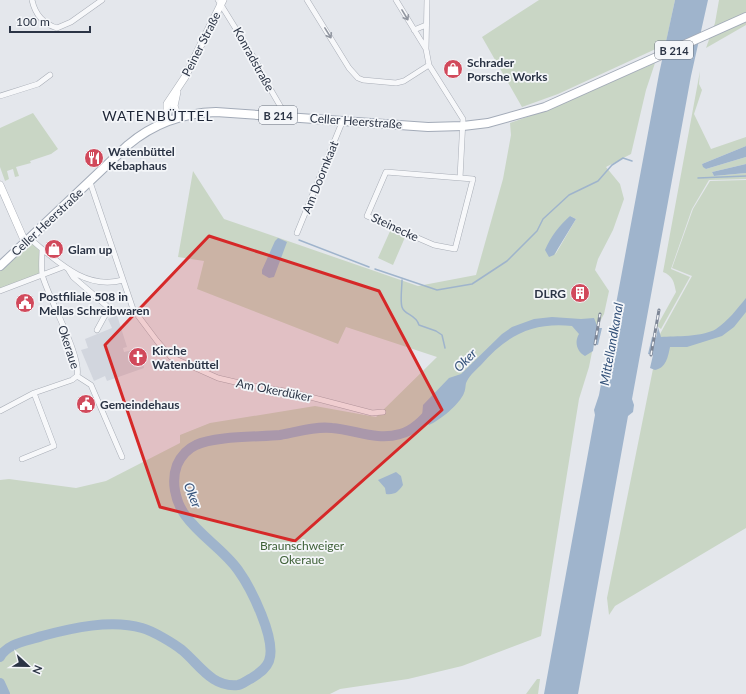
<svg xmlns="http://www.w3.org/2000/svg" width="746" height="694" font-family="Lato,sans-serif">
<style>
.built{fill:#d2d6de}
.green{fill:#c9d6c5;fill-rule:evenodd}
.water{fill:#9fb4cc}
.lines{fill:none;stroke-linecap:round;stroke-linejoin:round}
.stream{stroke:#9fb4cc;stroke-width:1.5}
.river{stroke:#9fb4cc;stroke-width:10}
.street-casing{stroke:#a9aeb7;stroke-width:6}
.secondary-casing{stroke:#a9aeb7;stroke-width:8}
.primary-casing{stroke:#a3abb8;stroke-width:10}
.street{stroke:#f7f8fa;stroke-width:5}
.secondary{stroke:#fff;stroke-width:7}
.primary{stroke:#fff;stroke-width:8}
.rail-casing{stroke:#7d8696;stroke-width:3}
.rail{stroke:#f4f6f9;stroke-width:1.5;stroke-dasharray:4.5;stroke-linecap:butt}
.oneway{stroke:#9196a0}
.marked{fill:#d62828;fill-opacity:0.2;stroke:#d62828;stroke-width:3;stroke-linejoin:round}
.labels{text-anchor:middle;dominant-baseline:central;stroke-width:3.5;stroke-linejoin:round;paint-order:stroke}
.shield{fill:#f4f6f9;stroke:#676e7b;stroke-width:1}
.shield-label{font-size:11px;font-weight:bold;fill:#2b3445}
.street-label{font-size:12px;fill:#2b3445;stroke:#f4f6f9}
.poi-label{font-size:12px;font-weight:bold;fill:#2b3445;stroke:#f4f6f9;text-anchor:start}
.park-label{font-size:12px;fill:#3f6138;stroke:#f4f6f9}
.water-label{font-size:13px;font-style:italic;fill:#34527a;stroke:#f4f6f9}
.quarter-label{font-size:14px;letter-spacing:1px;fill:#1d2536;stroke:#f4f6f9}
</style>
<rect width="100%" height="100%" fill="#e4e7ec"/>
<!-- built -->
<path class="built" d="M117,315L127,347L123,348L124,352L133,350L135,365L143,364L144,368L107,381L105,376L94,381L81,350L88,348L85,339L112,328L108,319Z"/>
<!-- green -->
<path class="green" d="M539,0H675L665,47H660L558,94L522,107L482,37Z
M719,0H746V25L706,48L715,23Z
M655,63L646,90L631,154L606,167L620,184L624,199L613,230L598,259L595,270L609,291L604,314L597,327L589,367L579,399L541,636L462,666L408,679L340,689L330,694H0V480L9,479L76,488L106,481L180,443V435L210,423L315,406L376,417L437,357L346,327L338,344L197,289L204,261L178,257L193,171L224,219L418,286L476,275L503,179L511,135L510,123L541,112ZM570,216L576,219L555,255Z
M700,71L699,84L702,90L694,114L711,149L746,137V146L702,164L706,169L746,157V164L712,172L714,176L746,173V179L709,180L692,209L671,269L690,277L661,329L657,326L676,292C674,282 673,276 663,272Z
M33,113L58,149L51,154L30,161L31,163L16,167L19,176L15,177L13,169L7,171L9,179L5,181L0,167V128Z
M746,180V528L615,606L609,615L607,598L660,334L692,276L672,268L693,209L710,181Z
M391,229L406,235L393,265L378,258Z
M29,238L42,249V274L0,291V266Z
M537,679H540L538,694H526Z"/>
<!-- water -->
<path class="water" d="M675,0H708L691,76L632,399L634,405L633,412L628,416L578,694H544L595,415L594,410L599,395L659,74Z
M746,146V157L706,169L703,167L702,164Z
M746,164V173L714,176L712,172Z
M570,216L576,219L554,255L549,257L545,250C551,236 559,226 570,216Z
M278,238L287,242L274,277L269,278L262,274V270L275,241Z
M746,298V312L734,327L722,336L687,347H670C668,357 666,368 655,370L650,368L653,355L648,354L652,337L656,338L658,327L661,337C675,336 703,337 716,329C728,321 737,309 746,298Z
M552,317L581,319L594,318L598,328H602L598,345L594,344L593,351L585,356C577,352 574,342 579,334L572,326C533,322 507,335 481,365C477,369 470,375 467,381C465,384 466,389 464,393C460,404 439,421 429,425L422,417L423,405L449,378L461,374L502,334L512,327L534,319Z
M396,472L401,476L403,485C398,492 395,495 386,494L385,488L378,480Z"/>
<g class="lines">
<!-- stream -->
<path class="stream" d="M698,178L746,176
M299,240L369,267
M375,269L437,290L472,284L507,261L537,231L543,219L569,195L598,181L612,165L623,158L632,161
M402,280C402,287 400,301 402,307C404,315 416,314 419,325L436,331L442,335L445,348"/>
<!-- river -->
<path class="river" d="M0,657C7,643 28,641 42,636C72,628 111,619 142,628C153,631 173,643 182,650C199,664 212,688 238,685C243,684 247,680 252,678C259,673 266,669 269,661C277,640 251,588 238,570C224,550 200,536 185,515C175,501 171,481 177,465C181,456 187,449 196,445C214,436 258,437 280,435C298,432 314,426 332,428C356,430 377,441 400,434C413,431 423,420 432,410
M0,683L5,694"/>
<defs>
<path id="street" d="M32,0C35,14 44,24 57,28L71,22L102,0
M218,0L257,63L261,73L286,116
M307,0L349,68L358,78L363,80L396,83L404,81L429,65
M396,0L426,49
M427,0L426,49L429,65L463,119L460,178
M414,30L426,25
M0,96L38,84L50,75
M386,172L473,179L455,249L434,245L367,216Z
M90,182L133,309L157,341L171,357L218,378L248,385L291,392L372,413L383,412
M297,233L343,120
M29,238C56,260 85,291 123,280
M42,249C42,257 41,266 42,274C47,296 82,356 77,376L91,385L122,457
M68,269L73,277L109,308L97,330
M0,291L63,267
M0,411L34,393L72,380L77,376
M22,459L54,446L34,393"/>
<path id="secondary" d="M177,92L174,106L178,117
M169,120L167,113V104L185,77L223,0
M0,185L25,242"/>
<path id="primary" d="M0,266L128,145C154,123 182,113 216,112L428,127L463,126L488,123L545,107L746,17"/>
</defs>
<!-- street casing -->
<use href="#street" class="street-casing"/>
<!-- secondary casing -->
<use href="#secondary" class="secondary-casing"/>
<!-- primary casing -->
<use href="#primary" class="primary-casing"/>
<!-- street -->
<use href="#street" class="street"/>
<!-- secondary -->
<use href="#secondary" class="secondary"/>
<!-- primary -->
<use href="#primary" class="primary"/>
<defs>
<path id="rail" d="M595,344L600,314
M651,355L659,310"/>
</defs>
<!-- rail casing -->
<use href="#rail" class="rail-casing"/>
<!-- rail -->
<use href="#rail" class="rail"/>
</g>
<!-- one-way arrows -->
<defs><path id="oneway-shaft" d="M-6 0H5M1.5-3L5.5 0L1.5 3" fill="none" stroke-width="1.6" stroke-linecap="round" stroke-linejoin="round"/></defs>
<g class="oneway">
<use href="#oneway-shaft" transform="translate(405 15) rotate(59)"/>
<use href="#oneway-shaft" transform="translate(328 33) rotate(58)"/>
</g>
<!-- marked area -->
<path class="marked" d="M209,236L379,291L442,410L295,541L160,507L105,345Z"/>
<!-- icons -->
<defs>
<symbol id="shop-disc" viewBox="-11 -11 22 22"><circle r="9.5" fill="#d1495b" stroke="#f4f6f9"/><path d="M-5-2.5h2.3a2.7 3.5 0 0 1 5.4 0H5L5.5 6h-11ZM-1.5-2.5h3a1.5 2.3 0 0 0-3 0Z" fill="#fff"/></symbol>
<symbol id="restaurant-disc" viewBox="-11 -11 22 22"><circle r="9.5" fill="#d1495b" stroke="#f4f6f9"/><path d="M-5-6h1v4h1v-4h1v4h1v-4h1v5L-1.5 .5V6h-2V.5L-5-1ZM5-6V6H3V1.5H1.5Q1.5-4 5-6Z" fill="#fff"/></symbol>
<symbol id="building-disc" viewBox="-11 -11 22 22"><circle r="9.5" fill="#d1495b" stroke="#f4f6f9"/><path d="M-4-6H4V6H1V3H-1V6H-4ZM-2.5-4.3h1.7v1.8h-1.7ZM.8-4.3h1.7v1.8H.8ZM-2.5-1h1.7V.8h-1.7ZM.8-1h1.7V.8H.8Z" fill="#fff"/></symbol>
<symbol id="civic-disc" viewBox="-11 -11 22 22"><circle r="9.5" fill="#d1495b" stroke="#f4f6f9"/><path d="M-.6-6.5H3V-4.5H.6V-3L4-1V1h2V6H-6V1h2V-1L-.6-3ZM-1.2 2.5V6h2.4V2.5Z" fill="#fff"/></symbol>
<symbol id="church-disc" viewBox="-11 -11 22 22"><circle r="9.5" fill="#d1495b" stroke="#f4f6f9"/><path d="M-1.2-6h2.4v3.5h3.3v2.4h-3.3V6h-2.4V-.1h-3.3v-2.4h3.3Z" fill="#fff"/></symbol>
</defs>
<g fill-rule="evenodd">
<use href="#shop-disc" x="442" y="58" width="22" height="22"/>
<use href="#restaurant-disc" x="83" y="147" width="22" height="22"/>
<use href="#shop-disc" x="43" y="238" width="22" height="22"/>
<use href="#building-disc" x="569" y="282" width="22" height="22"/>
<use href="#civic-disc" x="14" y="292" width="22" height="22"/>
<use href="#church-disc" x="127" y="346" width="22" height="22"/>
<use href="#civic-disc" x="75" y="393" width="22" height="22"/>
</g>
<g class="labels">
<!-- shield labels -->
<g class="shield">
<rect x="655" y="41" width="38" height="18" rx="3"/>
<rect x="259" y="106" width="38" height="18" rx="3"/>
</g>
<g class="shield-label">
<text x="674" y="50">B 214</text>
<text x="278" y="115">B 214</text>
</g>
<!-- street labels -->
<g class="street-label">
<text transform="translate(201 44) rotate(-63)">Peiner Straße</text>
<text transform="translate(254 59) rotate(61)">Konradstraße</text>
<text transform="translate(356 121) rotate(4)">Celler Heerstraße</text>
<text transform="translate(320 177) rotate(-68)">Am Doornkaat</text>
<text transform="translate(47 222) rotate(-43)">Celler Heerstraße</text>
<text transform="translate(395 227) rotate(25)">Steinecke</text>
<text transform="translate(69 347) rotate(72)">Okeraue</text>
<text transform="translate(274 390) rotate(11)">Am Okerdüker</text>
</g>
<!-- poi labels -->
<g class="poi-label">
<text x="467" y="62">Schrader<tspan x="467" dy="14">Porsche Works</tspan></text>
<text x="108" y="151">Watenbüttel<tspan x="108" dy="14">Kebaphaus</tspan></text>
<text x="68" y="249">Glam up</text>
<text x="566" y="293" text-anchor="end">DLRG</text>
<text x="39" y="296">Postfiliale 508 in<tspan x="39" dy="14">Mellas Schreibwaren</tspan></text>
<text x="152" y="350">Kirche<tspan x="152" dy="14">Watenbüttel</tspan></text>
<text x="100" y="404">Gemeindehaus</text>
</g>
<!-- park labels -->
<g class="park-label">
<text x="302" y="545">Braunschweiger<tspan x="302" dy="14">Okeraue</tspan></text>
</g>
<!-- water labels -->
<g class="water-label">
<text transform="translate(611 344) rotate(-80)">Mittellandkanal</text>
<text transform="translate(465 360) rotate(-45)">Oker</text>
<text transform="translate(193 495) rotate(68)">Oker</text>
</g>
<!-- quarter labels -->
<g class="quarter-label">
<text x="158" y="115">WATENBÜTTEL</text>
</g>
</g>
<!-- north arrow -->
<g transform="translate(28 666) rotate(112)" stroke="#f4f6f9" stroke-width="3" paint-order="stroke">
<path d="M0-3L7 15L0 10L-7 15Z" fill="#2b3445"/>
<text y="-6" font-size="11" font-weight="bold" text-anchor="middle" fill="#2b3445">N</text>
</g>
<!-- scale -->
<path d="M10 26v6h80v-6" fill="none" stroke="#2b3445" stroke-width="2"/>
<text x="16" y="26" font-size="12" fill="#2b3445" stroke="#f4f6f9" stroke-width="3" paint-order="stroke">100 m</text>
</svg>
